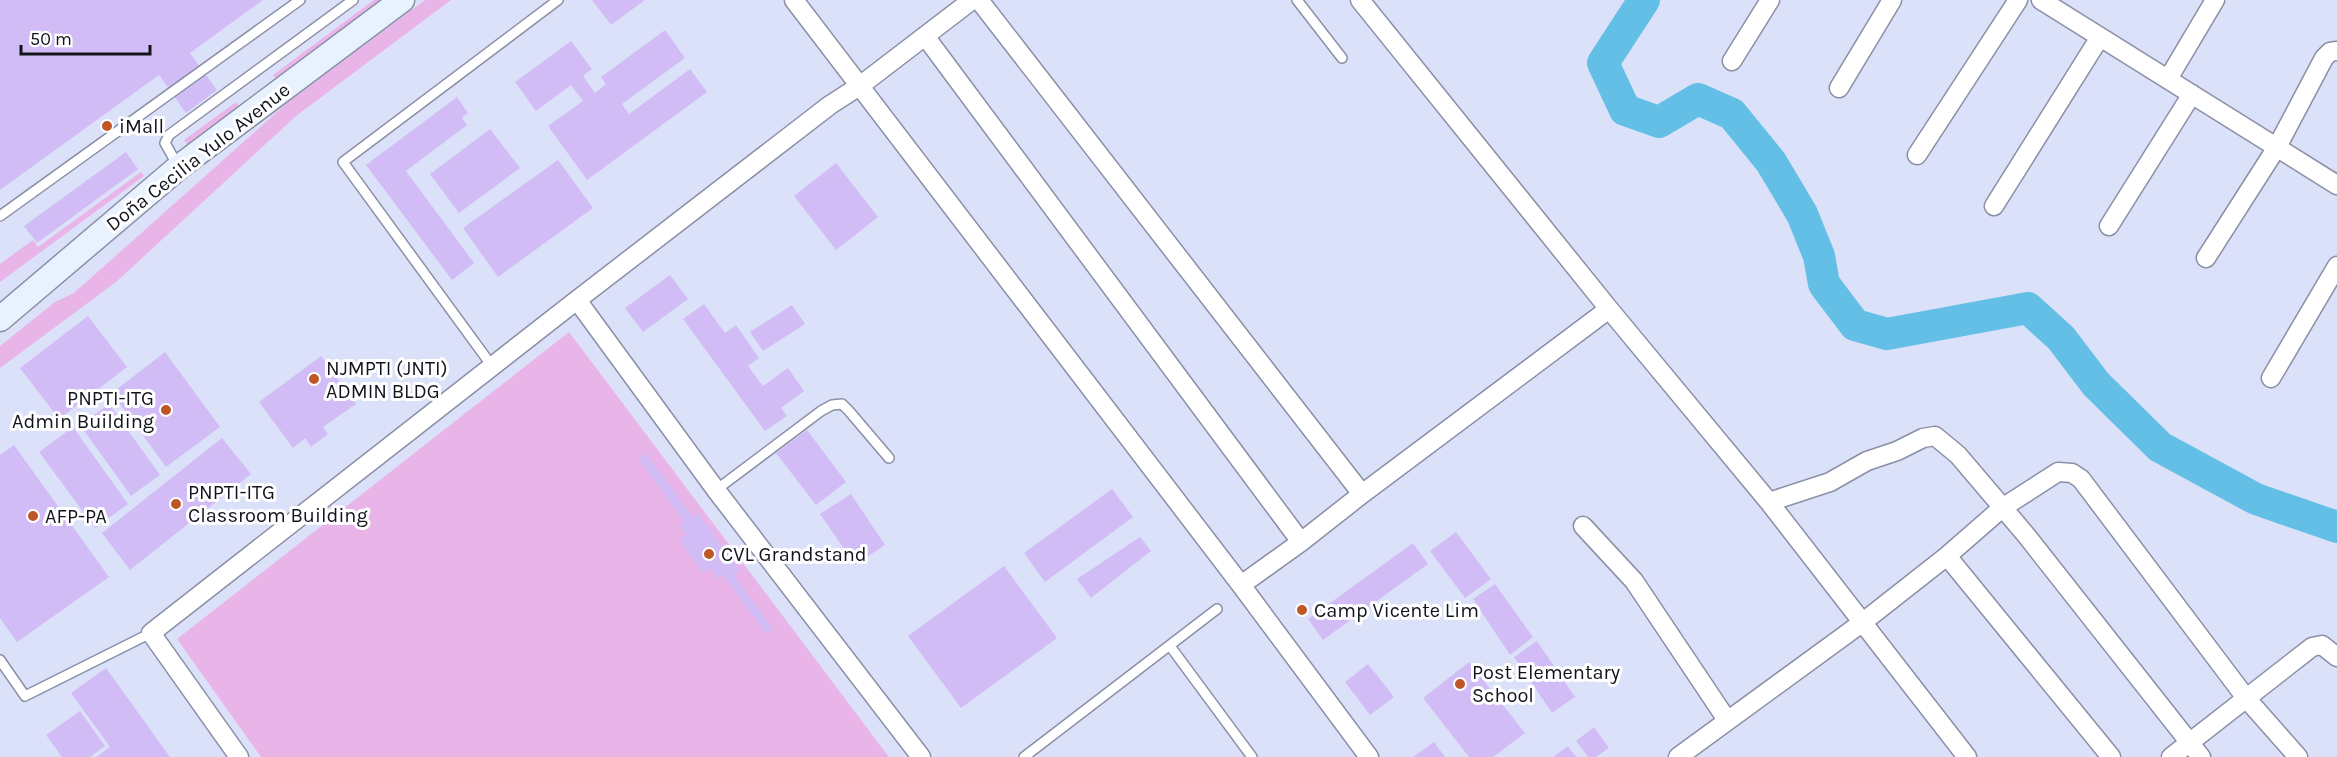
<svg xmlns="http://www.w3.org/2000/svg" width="2337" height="757" font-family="Karla,sans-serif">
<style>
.green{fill:#e9b4e7}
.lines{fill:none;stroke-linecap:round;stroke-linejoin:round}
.river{stroke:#63bfe5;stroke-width:32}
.building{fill:#d2bcf5}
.service-casing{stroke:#8b8fa6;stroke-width:12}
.minor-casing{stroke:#8b8fa6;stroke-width:21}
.secondary-casing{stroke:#8b8fa6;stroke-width:27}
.service{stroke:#fff;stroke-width:9}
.minor{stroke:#fff;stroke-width:18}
.secondary{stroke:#e8f2fe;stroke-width:24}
.poi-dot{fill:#bd5728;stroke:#fff;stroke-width:2}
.labels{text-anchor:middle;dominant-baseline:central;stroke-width:6;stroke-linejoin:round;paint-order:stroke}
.poi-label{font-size:20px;fill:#12141c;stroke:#fff;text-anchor:start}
.street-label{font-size:20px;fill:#12141c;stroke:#fff}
</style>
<rect width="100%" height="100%" fill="#dce1fa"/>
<!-- green -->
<path class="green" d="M374,0H383L277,80L273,75Z
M425,0H451L296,116L116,282L0,368V346L55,302L74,293L286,104Z
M236,102L239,107L188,145L184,140Z
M141,172L144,176L0,282V264L33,240L38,247Z
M569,332L889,757H261L177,639Z"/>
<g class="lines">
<!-- river -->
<path class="river" d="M1644,0L1603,63L1625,110L1659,122L1698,99L1732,114L1771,162L1802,214L1819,256L1824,284L1855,325L1887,334L2028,308L2061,338L2096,384L2160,447L2256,499L2337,527"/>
</g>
<!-- building -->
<path class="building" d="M0,0H263L190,53L217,90L186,113L159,75L0,190Z
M592,0H645L611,25Z
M665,30L685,58L622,104L629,114L690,69L707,92L587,180L548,126L583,101L571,85L536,111L515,82L571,41L592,69L583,76L595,93L606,84L601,77Z
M457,97L468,113L462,118L467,125L406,171L474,263L452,280L366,165Z
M490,129L520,168L459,213L430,174Z
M126,152L138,169L37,243L24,226Z
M558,160L593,208L498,277L463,228Z
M836,163L878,217L836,250L794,196Z
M670,275L688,299L643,332L625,308Z
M704,304L725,333L736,325L759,358L748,366L763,386L788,368L804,391L781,408L787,416L765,431L683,319Z
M792,305L805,324L763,351L750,332Z
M88,316L127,367L59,419L20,368Z
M165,352L220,427L166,467L112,393Z
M321,356L356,404L323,427L328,434L311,447L305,438L293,448L259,402Z
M109,404L160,475L131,496L80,425Z
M73,427L128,504L95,528L39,452Z
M807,430L846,482L816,505L776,453Z
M222,438L251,474L130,570L102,533Z
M14,445L109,577L17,642L0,618V455Z
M646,453L693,517L698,513L740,570L734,575L773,629L766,634L723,575L718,579L710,568L703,573L679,540L686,535L679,525L684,521L638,459Z
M1112,489L1133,517L1045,582L1024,553Z
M851,494L885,545L855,565L820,514Z
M1456,532L1491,579L1465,598L1430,551Z
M1140,537L1151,551L1091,598L1077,579Z
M1413,543L1428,564L1323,640L1308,619Z
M1004,566L1057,638L961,708L908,636Z
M1495,584L1533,637L1510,655L1473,599Z
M1537,641L1575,697L1552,713L1514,657Z
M1469,662L1525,733L1493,757H1469L1423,698Z
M1368,664L1394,697L1370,715L1345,682Z
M106,668L170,757H96L110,747L71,693Z
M80,711L105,746L90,757H62L46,735Z
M1594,727L1609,748L1596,757H1588L1576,741Z
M1434,742L1445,757H1413Z
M1568,746L1576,757H1553Z"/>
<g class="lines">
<defs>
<path id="service" d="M1297,0L1342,58
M178,166L165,143L169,135L353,0
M0,216L300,0
M492,366L343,162L558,0
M716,490L821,411L832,405L842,404L849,411L889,458
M1170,646L1252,757
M0,660L25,696L151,633
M1024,757L1217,609"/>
<path id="minor" d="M794,0L1241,585L1369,757
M979,0L1362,494
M1360,0L1609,309L1769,502L1967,757
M2041,0L2337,185
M925,36L1301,542
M1732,61L1770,0
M2168,79L2215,0
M1839,88L1892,0
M1917,155L2018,0
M1994,206L2100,37
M2109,226L2192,94
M2206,258L2277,147L2324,58L2330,52L2337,51
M577,300L716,490L921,757
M2271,378L2337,266
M1769,502L1830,482L1867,461L1897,451L1923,438L1935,436L1958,455L2026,535L2201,757
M1583,526L1634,581L1727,720
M1947,556L2111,757
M1241,585L1301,542L1362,494L1609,309
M239,757L151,633L577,300L830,105L861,85L972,0
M1678,757L1863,622L1947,556L2002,508L2058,472L2072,473L2081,479L2246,698L2298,757
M2171,757L2312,647L2322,645L2337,657"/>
<path id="secondary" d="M0,319L179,167L402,0"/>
</defs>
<!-- service casing -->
<use href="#service" class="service-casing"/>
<!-- minor casing -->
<use href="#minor" class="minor-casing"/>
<!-- secondary casing -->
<use href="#secondary" class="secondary-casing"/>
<!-- service -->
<use href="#service" class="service"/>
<!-- minor -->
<use href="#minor" class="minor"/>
<!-- secondary -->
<use href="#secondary" class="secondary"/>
</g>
<!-- markers -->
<g class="poi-dot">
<circle cx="107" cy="126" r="6"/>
<circle cx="314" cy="379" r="6"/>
<circle cx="166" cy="410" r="6"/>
<circle cx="176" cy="504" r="6"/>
<circle cx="33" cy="516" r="6"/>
<circle cx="709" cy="554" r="6"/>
<circle cx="1302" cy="610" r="6"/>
<circle cx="1460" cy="684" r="6"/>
</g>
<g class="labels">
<!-- poi labels -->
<g class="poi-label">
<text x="119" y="126">iMall</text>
<text x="326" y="368">NJMPTI (JNTI)<tspan x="326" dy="23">ADMIN BLDG</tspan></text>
<text x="154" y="398" text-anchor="end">PNPTI-ITG<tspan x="154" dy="23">Admin Building</tspan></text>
<text x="188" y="492">PNPTI-ITG<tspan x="188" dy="23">Classroom Building</tspan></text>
<text x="45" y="516">AFP-PA</text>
<text x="721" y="554">CVL Grandstand</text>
<text x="1314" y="610">Camp Vicente Lim</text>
<text x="1472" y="672">Post Elementary<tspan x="1472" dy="23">School</tspan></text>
</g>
<!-- street labels -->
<g class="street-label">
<text transform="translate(198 157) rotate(-38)">Doña Cecilia Yulo Avenue</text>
</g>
</g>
<!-- scale -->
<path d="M21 45v9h129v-9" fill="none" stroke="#12141c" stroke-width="3"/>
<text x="30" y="45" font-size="18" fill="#12141c" stroke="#ffffff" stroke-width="4.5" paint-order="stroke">50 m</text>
</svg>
